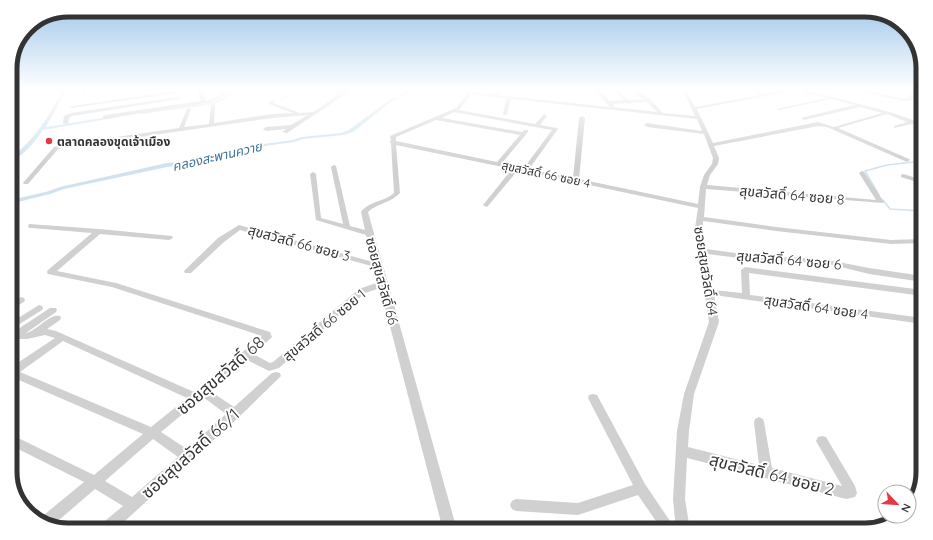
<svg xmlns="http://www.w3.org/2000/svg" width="933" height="540" font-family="Quicksand,'Noto Sans Thai',sans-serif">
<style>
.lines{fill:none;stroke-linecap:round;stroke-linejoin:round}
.stream{stroke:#cfe2ee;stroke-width:1.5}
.canal{fill:#cfe2ee;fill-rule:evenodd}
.minor-tunnel{stroke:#d6d6d6;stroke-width:5;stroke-dasharray:5 2.5;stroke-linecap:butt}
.minor{fill:#d0d0d0;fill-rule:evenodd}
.poi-dot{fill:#e63946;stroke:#fff;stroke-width:1.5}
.labels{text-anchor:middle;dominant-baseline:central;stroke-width:4;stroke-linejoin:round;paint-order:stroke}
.far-poi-label{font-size:12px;font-weight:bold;fill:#333;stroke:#fff;text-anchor:start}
.far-street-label{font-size:12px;fill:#333;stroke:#fff}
.far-water-label{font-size:13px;font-style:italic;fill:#3f7597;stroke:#fff}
.street-label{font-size:14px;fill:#333;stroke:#fff}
.near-street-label{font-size:17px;fill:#333;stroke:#fff}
.rim{fill:none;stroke:#333;stroke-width:5}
</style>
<rect width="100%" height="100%" fill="#fff"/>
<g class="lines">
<!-- stream -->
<path class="stream" d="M282,99L301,89
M879,195L865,171L887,165L923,161
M883,200L890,209L923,211"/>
<!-- canal -->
<path class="canal" d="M63,89H67L46,127L114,116L116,117L114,118L43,130C35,142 24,155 10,162V158C35,140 49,116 63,89Z
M239,89H244L215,104L142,114L140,113L142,112L214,102Z
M412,89H417L391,102L353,132L343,135L303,139L294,142L257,147L196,164L167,167L64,189L50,194L10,204V200L46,192L60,187L167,163L196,160L257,145L293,140L302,137L341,133L349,130L389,100Z"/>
<!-- minor-tunnel -->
<path class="minor-tunnel" d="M805,92L810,93"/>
<!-- minor -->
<path class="minor" d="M82,89H86L85,94L81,93Z
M103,89H107V90L105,91Z
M197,89H201L206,101L211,100L222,94L220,89H224L226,94L212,102L105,119L102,117L105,115L201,101Z
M324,89H331L342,92L348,89H353L287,133L282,132L286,129L266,131L263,129L266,127L291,125L308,115L272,118L63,148L58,149L28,184H24L23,183L54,147L60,145L179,128L187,109L189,108L191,109L184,127L209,124L211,105L213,104L215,105L214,123L272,114L293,113L269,104V102L273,100L275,101L274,103L300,113L314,112L339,94Z
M396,89H402L398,91H396Z
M450,89C461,89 484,96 492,94C498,92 503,89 510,89L497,95L610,107L593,89H598L610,101L624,100L612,89H617L629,100L644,99L627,89C643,89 653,102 663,113L695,116L682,89H686L695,107L760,95L750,89H756L765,94L789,89H805L808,91L806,92L798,90L697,109L713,143L818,122L834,127L882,113L860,107L804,120L801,118L854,105L831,99L779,110L777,109L827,98L812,94V92H814L890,112L913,120L923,117V121L918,122L923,124V128L912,124L894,128V126L907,122L887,114L838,128L909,159L910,160L907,162L827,127L818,126L714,146L719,158L718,164L710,175L707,185L876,200L859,173L862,171L864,172L884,202L883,203L706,189L704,217L776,227L891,240L923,239V243L891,244L776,231L703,221V228L706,249L772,258L793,257L833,261L869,268L923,276V282L869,274L833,265L793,261L772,262L707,254L713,290L742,293L741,270L745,267L923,290V296L749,273L750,295L923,318V324L714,295L719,322L694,394L689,431L688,447L759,465L754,422L755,419L759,417L763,419L764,422L772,468L842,486L816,441L818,437L822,436L826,437L855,486L857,493L855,497L846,499L687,458L685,499L690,530H662L638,495L578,515L516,511L512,509L510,505L512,501L516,499L578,503L633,485L588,398L589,395L593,394L597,395L645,484L676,530L673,499L677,431L684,394L709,322L695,228L698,208L518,170L488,206L486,207L483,205L512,169L396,145L400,193C391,203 377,203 368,212L457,530H443L380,288L365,293L279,368L269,371L247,360L210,391L234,407L272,373L276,372L280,373L281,376L239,417L115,530H98L100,525L123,506L95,489L52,526L39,522V519L84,482L10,445V434L94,475L143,434L12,377L10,378V368L55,338L45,335L27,339H10V333H12L50,308H56L57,310L56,312L26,333C37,331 49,313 60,316L61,318L60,320L47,329L56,331L194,392L262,336L112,287L48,274L47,272L48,270L92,233L32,228H29L28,226L29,224L99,229L172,236L173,238L169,240L100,234L57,271L116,283L270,332L272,337L270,339L253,354L270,363L273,362L359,289L379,282L375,267L240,230L224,242L191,273H185L184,271L218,238L239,225L373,262L366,235L316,220L310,174L313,172L316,174L321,218L343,224L331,167L334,165L336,166L350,226L365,230L361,212C369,201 384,202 394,193L391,143L389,142L391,141L390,136L456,108L467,94ZM471,95L506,98L503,114L505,115L507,114L511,99L697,119L702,131L647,123L644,125L647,127L704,134L713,158L712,164L704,175L700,187L698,204L579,179L585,118L582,116L579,118L573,178L529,169L558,129L557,128L540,125L547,116L544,114L535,124L459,110ZM647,102L657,112L613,107L614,106L613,104L627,103L630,104L632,103ZM454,112L552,130L524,168L502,163L528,132V130H524L522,132L442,118ZM436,120L520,135L497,162L396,141V137ZM63,341L187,398L151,427L20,372ZM203,397L226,414L187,449L161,432ZM153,439L178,457L132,497L105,481Z
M849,89H858L904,99L908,98L914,89H918L912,100L904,101Z
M175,91H177V93L72,108L70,107L72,106Z
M178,97L180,98V99L72,116L69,118L68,124L63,123L64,116L71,113Z
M10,153L13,154V156L10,157Z
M903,174L923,180V184L901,177V175Z
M21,297L24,298L25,300L24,302L10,310V303Z
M39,305L42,306L43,308L42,310L10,330V323Z"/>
</g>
<!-- sky -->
<linearGradient id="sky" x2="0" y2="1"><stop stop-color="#9ec6ea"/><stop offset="0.54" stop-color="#fff"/><stop offset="1" stop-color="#fff" stop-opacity="0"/></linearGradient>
<rect width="933" height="165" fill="url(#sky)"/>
<!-- markers -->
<circle class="poi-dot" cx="49" cy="141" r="4"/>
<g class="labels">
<!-- far-poi labels -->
<g class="far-poi-label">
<text x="57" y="141">ตลาดคลองขุดเจ้าเมือง</text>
</g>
<!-- far-street labels -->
<g class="far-street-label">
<text transform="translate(546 174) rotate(12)">สุขสวัสดิ์ 66 ซอย 4</text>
</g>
<!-- far-water labels -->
<g class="far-water-label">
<text transform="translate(217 156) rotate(-13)">คลองสะพานควาย</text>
</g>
<!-- street labels -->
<g class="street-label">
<text transform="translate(792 195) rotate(5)">สุขสวัสดิ์ 64 ซอย 8</text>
<text transform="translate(299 243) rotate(15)">สุขสวัสดิ์ 66 ซอย 3</text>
<text transform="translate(789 260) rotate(5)">สุขสวัสดิ์ 64 ซอย 6</text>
<text transform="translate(706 271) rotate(81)">ซอยสุขสวัสดิ์ 64</text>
<text transform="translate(382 281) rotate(75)">ซอยสุขสวัสดิ์ 66</text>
<text transform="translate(816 307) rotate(8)">สุขสวัสดิ์ 64 ซอย 4</text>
<text transform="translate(324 325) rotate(-40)">สุขสวัสดิ์ 66 ซอย 1</text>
</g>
<!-- near-street labels -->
<g class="near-street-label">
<text transform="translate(220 375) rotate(-41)">ซอยสุขสวัสดิ์ 68</text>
<text transform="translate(190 453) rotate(-42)">ซอยสุขสวัสดิ์ 66/1</text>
<text transform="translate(772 474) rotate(14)">สุขสวัสดิ์ 64 ซอย 2</text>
</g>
</g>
<!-- crop -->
<path d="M0 0H933V540H0ZM68 17H865A51 51 0 0 1 916 68V472A51 51 0 0 1 865 523H68A51 51 0 0 1 17 472V68A51 51 0 0 1 68 17Z" fill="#fff" fill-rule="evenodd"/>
<path class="rim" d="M68 17H865A51 51 0 0 1 916 68V472A51 51 0 0 1 865 523H68A51 51 0 0 1 17 472V68A51 51 0 0 1 68 17Z"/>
<!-- north arrow -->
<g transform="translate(897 504) rotate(115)"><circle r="19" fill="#ffffff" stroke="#adadad"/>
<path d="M0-3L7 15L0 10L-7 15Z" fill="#e63946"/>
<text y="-6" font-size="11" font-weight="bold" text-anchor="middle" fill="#333333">N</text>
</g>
</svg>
